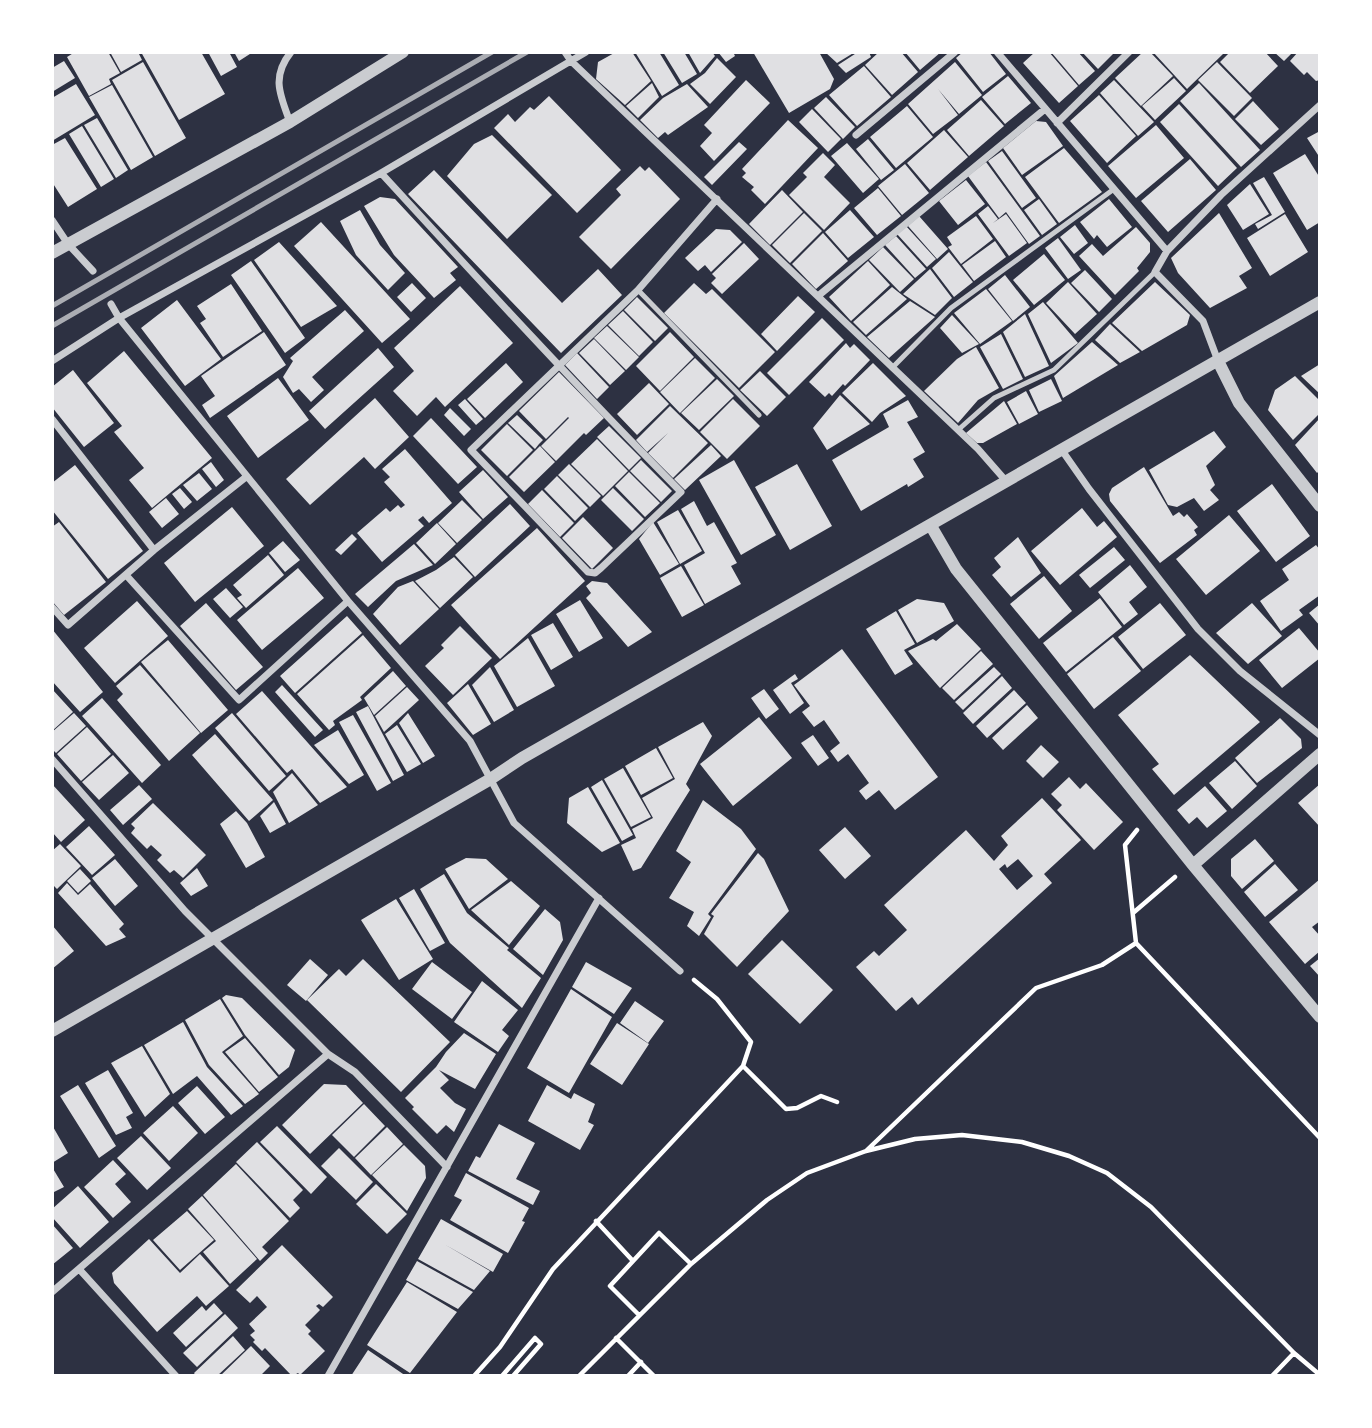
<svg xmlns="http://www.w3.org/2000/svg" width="1372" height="1428" font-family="'Space Grotesk',sans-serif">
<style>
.building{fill:#e0e0e3;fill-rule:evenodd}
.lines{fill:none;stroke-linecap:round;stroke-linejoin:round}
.path{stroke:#fff;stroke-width:4.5}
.service{stroke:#caccd0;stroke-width:5}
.minor{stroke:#caccd0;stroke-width:7}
.tertiary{stroke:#caccd0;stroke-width:12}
.rail{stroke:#abadb3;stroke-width:5}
</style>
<rect width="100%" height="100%" fill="#2d3142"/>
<!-- building -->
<path class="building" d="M75,52H108L120,73L109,79L111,84L89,96L67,57Z
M110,52H138L142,60L121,72Z
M141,52H201L225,94L179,120Z
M208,52H229L237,67L221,76Z
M234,52H253L239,61Z
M616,52H632L651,81L625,105L596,79L598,62Z
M635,52H659L679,85L662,96Z
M663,52H684L697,74L682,83Z
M688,52H712L715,56L700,73Z
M718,52H733L735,56L726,62Z
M753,52H819L834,79L830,89L789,113Z
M825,52H855L837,63Z
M858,52H869L871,57L846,73L838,65Z
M879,52H901L918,72L892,95L865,65Z
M905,52H941L920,70Z
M963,52H989L1006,74L983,92L956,58Z
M1035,52H1049L1078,86L1059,103L1023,63Z
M1051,52H1078L1095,71L1079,85Z
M1082,52H1115L1098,69Z
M1143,52H1150L1173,76L1141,106L1115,78Z
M1153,52H1222L1223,54L1187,89Z
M1230,52H1265L1278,66L1250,93L1220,62Z
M1274,52H1293L1284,61Z
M1298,52H1320V80L1316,81L1307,72L1304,75L1290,61Z
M717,58L736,77L710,104L690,84L705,73Z
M64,61L75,78L52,92V68Z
M143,62L186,138L155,156L112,80Z
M955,62L982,95L959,114L938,89L958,115L933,134L908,104Z
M1217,62L1252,98L1234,116L1198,80Z
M864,66L891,97L857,126L829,95Z
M1008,76L1031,103L1005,124L982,97Z
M1174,78L1186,91L1155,120L1142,106Z
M746,80L770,103L714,161L700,146L712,133L704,125Z
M1114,80L1154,122L1138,136L1100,93Z
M652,83L659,97L638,118L626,106Z
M1199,83L1260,150L1241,167L1180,101Z
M76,84L95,115L52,141V98Z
M687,84L708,107L668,135L665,132L658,138L640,120L663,98Z
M112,85L153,157L131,170L89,97Z
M1099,95L1136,136L1107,163L1070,121Z
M549,96L621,170L577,213L494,128L508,114L515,122L530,107L534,110Z
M826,97L855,127L843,139L814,108Z
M981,100L1004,126L969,156L947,130Z
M1253,101L1279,129L1261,145L1235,119Z
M1179,104L1237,168L1218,186L1160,122Z
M907,106L933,137L896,168L870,137Z
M812,109L841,139L828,152L799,122Z
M97,118L128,170L116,178L84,125Z
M788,120L818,148L765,204L751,190L754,187L742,177L746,173L742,169Z
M1036,121L1046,122L1063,146L1022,175L1003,148Z
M1156,125L1184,158L1136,198L1108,166Z
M82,126L114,179L101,187L69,134Z
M944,130L968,157L930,190L907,163Z
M1320,131V158L1307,138Z
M492,135L552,195L507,239L447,176L474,144Z
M65,138L97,189L68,207L52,182V145Z
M868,139L894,170L881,180L856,149Z
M739,142L747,149L712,185L704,177Z
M847,143L879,179L863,193L831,156Z
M1064,148L1102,192L1059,223L1025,177Z
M1002,151L1036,198L1022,208L988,161Z
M823,153L835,165L824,177L850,203L824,230L789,195L807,177L803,173Z
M1305,154L1320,178V222L1307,230L1273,173Z
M1190,159L1216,190L1168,232L1141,201Z
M986,162L1040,236L1029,244L1006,212L999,218L968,176Z
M905,164L929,193L902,215L878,186Z
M640,166L645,171L649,167L680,199L611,269L579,237L621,195L616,189Z
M434,170L562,303L598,269L622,295L561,353L408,194Z
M1264,177L1285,212L1258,229L1255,224L1272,215L1253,183Z
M966,180L985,204L958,225L939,201Z
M1250,184L1269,214L1243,230L1227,205Z
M878,188L901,216L877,235L854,208Z
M782,190L803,212L770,245L749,224Z
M380,197L395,199L458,267L450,273L456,280L434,298L394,255L364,206Z
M1039,199L1057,224L1042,235L1024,210Z
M1109,199L1132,227L1107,247L1097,235L1094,239L1080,222Z
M988,206L998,219L993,223L1006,214L1027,243L1009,256L978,214Z
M360,210L380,245L405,273L388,290L356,255L340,221Z
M850,210L874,237L848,258L825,232Z
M804,213L822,231L790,263L772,245Z
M1219,213L1252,268L1239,276L1247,288L1210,308L1178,273L1171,258Z
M1285,214L1308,252L1270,276L1247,238Z
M919,216L948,249L937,259L908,226Z
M976,216L993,239L961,264L948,247L952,245L947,237Z
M321,222L410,319L382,343L294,246Z
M1075,225L1088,243L1074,254L1060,237Z
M906,226L936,259L927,267L897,234Z
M1136,227L1150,243V252L1137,268L1139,271L1115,295L1079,256L1092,244L1103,256Z
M716,229L730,230L742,242L711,272L705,265L698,271L685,258Z
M823,233L848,261L816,289L792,264Z
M896,236L926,269L915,278L885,245Z
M1058,238L1081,270L1068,279L1045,248Z
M995,241L1006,257L974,281L962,265Z
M279,242L337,306L301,327L254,260Z
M744,243L759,259L722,294L711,283L716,278L712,274Z
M883,247L914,279L900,292L869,260Z
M949,252L973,282L954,297L932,268Z
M1044,254L1065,280L1034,305L1013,280Z
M251,261L305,338L285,353L231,275Z
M868,261L890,285L851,321L829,297Z
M930,269L952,298L935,315L903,294Z
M1085,270L1112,299L1099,312L1071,283Z
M1005,275L1030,307L1013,321L988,289Z
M1068,282L1097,314L1075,334L1046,303Z
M1155,282L1190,315L1187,325L1142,351L1112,323Z
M412,283L426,298L411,312L397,297Z
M694,283L706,294L712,289L775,352L739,388L664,313Z
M231,284L262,331L223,357L200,323L206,319L197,306Z
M460,286L513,343L445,407L436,397L417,416L393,391L414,371L394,348Z
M892,287L907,299L866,335L853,322Z
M986,289L1012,321L980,344L954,313Z
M798,296L815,312L777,351L761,334Z
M637,297L668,328L655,341L624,310Z
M177,300L221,359L185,386L141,328Z
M910,301L935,317L889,358L867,337Z
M1043,302L1078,343L1051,363L1028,314Z
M345,310L364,331L312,377L324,390L311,402L299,389L293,393L283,377L293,361L290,358Z
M623,311L653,342L639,356L608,325Z
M1025,314L1049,366L1025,377L1003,332Z
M952,315L979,344L962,353L940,328Z
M822,318L844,340L789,395L767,373Z
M1110,324L1140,352L1120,363L1095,340Z
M607,326L639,357L626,370L594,338Z
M264,332L286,365L210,418L202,405L215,396L201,376Z
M670,332L694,357L660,391L636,366Z
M1001,334L1023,379L1003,389L980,347Z
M594,339L625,371L610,385L579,353Z
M1092,342L1118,365L1063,398L1054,376Z
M846,343L850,348L854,344L870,360L845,386L843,384L832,396L829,393L825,397L809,382Z
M976,347L999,388L978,400L958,423L924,391L957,359Z
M378,348L394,367L325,429L309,411Z
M124,351L212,458L152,508L129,480L144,468L114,432L122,426L87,383Z
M577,353L609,387L597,399L565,365Z
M695,358L715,378L680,413L660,392Z
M506,363L523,382L485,418L467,399Z
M873,363L906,396L880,413L872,422L842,393Z
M1320,364V394L1301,376Z
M73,370L114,423L84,447L52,407V387Z
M760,371L786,397L767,416L740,390Z
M559,372L604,418L586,435L584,433L556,461L541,446L569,418L568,417L546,439L519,411Z
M1295,376L1320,401V413L1293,440L1268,410L1275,390Z
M278,378L309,420L258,458L227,416Z
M717,379L734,396L699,430L681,413Z
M1051,379L1062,401L1039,412L1029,390Z
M649,383L669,404L637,435L617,414Z
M1026,391L1038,414L1019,424L1007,402Z
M840,395L870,424L827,450L813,428Z
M375,398L409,437L375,469L364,457L310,505L286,479Z
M465,399L483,419L476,425L458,405Z
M733,399L760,426L727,459L700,432Z
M908,400L918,417L907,422L925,452L913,459L924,477L908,487L907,484L861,511L832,460L889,427L883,414Z
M1004,401L1017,424L983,443H977L966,433Z
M670,406L708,443L673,478L648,453L668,433L647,452L636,440Z
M450,408L471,429L464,436L444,415Z
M517,415L543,440L539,444L537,443L539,444L535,449L508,423Z
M431,418L477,467L458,484L413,436Z
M1320,418V470L1317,473L1295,445Z
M507,424L533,450L507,476L481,450Z
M609,426L641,458L629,470L597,437Z
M1214,431L1226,447L1206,466L1215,485L1210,490L1219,500L1204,511L1194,498L1177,507L1168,505L1149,470Z
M597,439L628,471L603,496L571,464Z
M711,445L721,456L685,490L674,479Z
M540,446L555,462L524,492L509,477Z
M405,449L452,503L429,523L423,516L418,520L424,526L382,562L357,533L386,508L390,512L398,505L401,508L405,505L384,482L390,477L382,469Z
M641,460L672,491L661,502L630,471Z
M734,460L776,535L741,555L699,480Z
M211,462L224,480L216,487L202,469Z
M569,464L601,496L590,507L558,475Z
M797,464L832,526L790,550L755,487Z
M75,465L143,551L108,579L52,510V483Z
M1144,467L1173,516L1179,512L1184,517L1187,514L1198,527L1194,530L1197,535L1160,563L1110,501L1109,494L1112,488Z
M483,470L508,497L483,519L459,492Z
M629,472L660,503L645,517L615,486Z
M199,473L212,489L197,501L183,485Z
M557,476L588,508L575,521L544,489Z
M1272,484L1310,536L1276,562L1237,511Z
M180,488L192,502L184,509L172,494Z
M613,488L644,519L632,531L601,500Z
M542,490L574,523L560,537L528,504Z
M166,498L179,514L162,528L149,512Z
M462,500L482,520L457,543L438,523Z
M694,501L707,526L714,522L737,563L731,566L741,584L705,604L684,565L705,553L681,509Z
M510,504L530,526L475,577L455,555Z
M232,507L264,546L195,602L164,563Z
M1082,508L1097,527L1104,521L1117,537L1060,585L1031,551Z
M678,510L702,551L680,564L657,522Z
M1229,515L1260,551L1206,595L1176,559Z
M583,517L613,548L592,569L562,538Z
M59,522L106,582L64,615L52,601V527Z
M653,522L679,564L660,575L639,539Z
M437,523L456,544L435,564L416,543Z
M537,528L585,581L500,659L451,605Z
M352,534L357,539L341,555L335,550Z
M1018,537L1041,573L1011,597L992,575L1001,567L994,558Z
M283,541L300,560L285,572L269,553Z
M414,544L433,565L396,581L368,607L355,594Z
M1316,545L1320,550V595L1299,610L1303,615L1281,631L1260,601L1289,580L1282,569Z
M1114,547L1125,560L1090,588L1079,575Z
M268,555L284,575L246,608L237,598L242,595L233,585Z
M454,557L473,577L440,608L415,581L436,570Z
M1130,565L1147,587L1129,602L1138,614L1124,625L1098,592Z
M681,566L704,605L682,617L660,578Z
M298,568L324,598L262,650L237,620Z
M1044,576L1072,611L1039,639L1010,604Z
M413,581L439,609L400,645L373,614L398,587Z
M592,581L607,583L652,632L628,647L586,598L591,593L586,586Z
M226,588L243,607L230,618L213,599Z
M1100,598L1122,627L1066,672L1043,643Z
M917,599L944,603L954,621L917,643L898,610Z
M580,600L603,638L579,652L556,614Z
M137,601L168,636L115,683L84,648Z
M206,603L263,667L236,690L180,626Z
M1160,603L1186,635L1143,669L1118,637Z
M1252,603L1282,636L1248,664L1216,633Z
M1320,604V626L1309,613Z
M896,611L915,644L904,650L913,664L895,675L866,629Z
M347,616L362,633L295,693L280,676Z
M553,623L573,657L551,670L531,635Z
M957,624L981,649L940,688L908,651L933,639L936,641Z
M460,626L492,658L453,695L425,666L444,648L441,645Z
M1299,628L1320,653V658L1282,688L1259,660Z
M52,629L103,692L80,712L52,681Z
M363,635L391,668L360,697L362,700L333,721L335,725L329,730L297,694Z
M1113,637L1141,671L1094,709L1067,674Z
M528,638L555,686L517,707L494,666Z
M168,640L228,710L201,733L141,662Z
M842,649L938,777L895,810L879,790L866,800L859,791L869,783L848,754L838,762L830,751L840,743L824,720L814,727L802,712L810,706L794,685Z
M981,651L993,664L954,700L942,688Z
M1190,655L1260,722L1174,795L1152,769L1159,764L1118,715Z
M140,665L200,733L169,761L117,700L123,694L116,686Z
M490,667L514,710L494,722L472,685Z
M994,667L1001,674L963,710L955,702Z
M393,671L406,686L374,715L364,698Z
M795,674L798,679L791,683L804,703L790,714L773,690Z
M1002,676L1012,688L973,724L963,713Z
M468,684L491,724L473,735L447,703Z
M282,685L323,730L315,737L275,692Z
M407,687L419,700L384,732L375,716Z
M52,689L73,712L52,731Z
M764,689L779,709L766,719L751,698Z
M1014,690L1026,703L987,738L976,726Z
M262,691L347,787L320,803L292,769L287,773L236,714Z
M102,698L161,765L142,783L82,716Z
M1027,705L1038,718L1003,750L992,738Z
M368,706L404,775L393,781L356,712Z
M74,713L86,726L56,753L52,749V732Z
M232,713L286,776L269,791L215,728Z
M408,713L435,756L423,763L399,723Z
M353,715L391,783L377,791L339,722Z
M759,717L792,758L733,806L700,764Z
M1280,718L1301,739L1302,748L1257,783L1235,758Z
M703,722L712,736L686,784L690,790L641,868L633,871L621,845L636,838L632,829L653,818L642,798L675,779L658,747Z
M397,725L421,764L407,772L385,734Z
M87,727L111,754L81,781L57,754Z
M338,730L364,775L349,784L314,745Z
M215,734L273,800L249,821L192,755Z
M813,735L829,758L818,766L801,743Z
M1041,745L1059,762L1043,778L1026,761Z
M656,748L673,778L641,795L625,766Z
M113,755L129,773L99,800L82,782Z
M1235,761L1257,786L1232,809L1209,783Z
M623,768L651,817L631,827L604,779Z
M292,773L318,805L289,823L273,792Z
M1069,777L1080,789L1086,783L1123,822L1094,850L1057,810L1062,805L1051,794Z
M602,780L633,835L622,841L591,787Z
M52,784L85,820L61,842L52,832Z
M1320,784V827L1298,803Z
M139,785L152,799L123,825L110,810Z
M1205,786L1227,811L1207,828L1197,817L1189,824L1177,810Z
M588,787L620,843L602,852L567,823L569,798Z
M1042,798L1081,840L1044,874L1052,883L918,1005L912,997L896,1011L856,967L874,951L879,956L907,930L884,905L966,830L994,861L1008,845L1001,836ZM1018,859L1033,876L1017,890L999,869L1005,864L1007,868Z
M703,800L741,829L756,849L708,914L711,917L699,936L687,926L694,912L669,898L691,862L676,851Z
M274,802L286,824L270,833L260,816Z
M153,803L206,855L183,878L174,870L170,873L157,860L162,855L151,845L147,849L131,833L135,828L131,824Z
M236,811L247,823L265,857L246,868L220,824Z
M89,826L115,855L92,875L66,847Z
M845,827L871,856L845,879L819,850Z
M1255,839L1274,861L1242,889L1231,876V859Z
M60,844L81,866L57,889L52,884V851Z
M758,853L764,859L789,911L737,967L704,934L714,916L711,914Z
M466,858L486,859L508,879L469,909L445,869Z
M115,859L138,886L115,906L92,878Z
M1275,864L1298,890L1265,917L1244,892Z
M197,868L208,886L191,896L180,883Z
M80,869L91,881L78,893L67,881Z
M444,874L467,913L509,948L507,950L541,978L522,1008L450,943L420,889Z
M1320,879V921L1312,927L1320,936V951L1305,964L1269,922Z
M511,881L540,906L509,945L471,910Z
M67,883L78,895L90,884L124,924L119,929L126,937L106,946L58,893Z
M414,889L445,943L430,951L399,898Z
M396,899L433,959L399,980L361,920Z
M545,909L560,922L563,940L543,975L513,949Z
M52,925L74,951L52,969Z
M782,940L833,990L800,1024L748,974Z
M1320,958V977L1310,966Z
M310,959L328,975L306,1001L287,985Z
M363,959L450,1042L401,1092L307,1000L339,969L346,976Z
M432,962L472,992L452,1019L412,989Z
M586,962L632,988L614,1014L572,987Z
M482,981L518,1010L502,1030L509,1036L498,1052L454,1022Z
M571,989L612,1017L569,1093L527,1068Z
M226,995L242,998L295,1050L289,1067L279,1075L245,1035L222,998Z
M220,999L243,1036L222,1052L259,1094L245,1104L209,1065L185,1020Z
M635,1001L664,1021L648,1043L620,1023Z
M183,1022L207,1067L243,1106L231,1115L197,1076L173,1094L144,1045Z
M617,1023L649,1044L622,1085L590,1064Z
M464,1033L496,1054L475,1089L439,1070L449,1080L440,1088L455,1103L466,1109L454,1132L446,1125L437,1134L412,1109L414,1107L405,1098L436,1067L446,1052Z
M245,1038L278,1077L259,1092L225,1052Z
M142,1046L170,1094L145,1117L111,1063Z
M108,1070L133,1113L126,1117L132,1128L116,1135L85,1083Z
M324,1084L346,1085L363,1103L310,1154L282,1125Z
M78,1085L116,1146L99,1158L60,1096Z
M547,1085L571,1099L574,1093L595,1104L588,1122L594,1125L580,1150L528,1121Z
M197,1086L225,1117L205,1134L178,1103Z
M364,1104L385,1126L354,1157L332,1135Z
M173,1106L198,1133L169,1161L143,1133Z
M499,1124L535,1143L516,1179L540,1191L533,1205L468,1171L476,1156L480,1158Z
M52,1125L68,1153L52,1163Z
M277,1126L327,1177L311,1194L260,1142Z
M387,1127L403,1144L371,1175L355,1158Z
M141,1136L171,1168L147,1190L117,1158Z
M257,1142L303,1190L293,1200L300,1208L290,1218L236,1162Z
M404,1145L425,1166L426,1178L407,1211L372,1175Z
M339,1148L373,1182L356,1200L321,1166Z
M113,1160L126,1174L115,1184L131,1202L113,1218L84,1187Z
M236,1164L289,1221L262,1247L268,1253L260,1261L203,1195Z
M52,1167L64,1187L52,1193Z
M466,1173L529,1208L522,1221L525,1222L508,1253L450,1220L462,1200L454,1196Z
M376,1184L407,1214L387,1234L356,1204Z
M78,1186L109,1222L80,1248L52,1217V1209Z
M202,1196L257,1259L230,1284L203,1252L216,1241L188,1209Z
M187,1211L214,1240L180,1270L153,1240Z
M441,1219L503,1254L493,1272L444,1244L490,1271L474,1290L418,1259Z
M52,1224L73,1248L52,1265Z
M149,1239L180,1273L200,1254L229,1286L206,1306L197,1296L157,1332L114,1283L112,1273Z
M282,1245L333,1297L323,1307L319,1304L316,1306L320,1310L305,1325L311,1331L308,1334L325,1351L300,1375L298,1373L292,1376L265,1348L262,1351L253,1342L255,1340L250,1335L255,1331L249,1324L267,1307L257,1296L250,1303L236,1290Z
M417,1261L473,1292L458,1309L406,1280Z
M407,1282L457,1312L410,1373L367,1345Z
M214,1303L223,1313L186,1347L173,1333L202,1306L206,1311Z
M225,1314L238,1328L197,1367L183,1353Z
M233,1336L245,1350L217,1376H196L194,1373Z
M251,1346L270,1366L260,1376H220Z
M368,1350L406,1376H351Z"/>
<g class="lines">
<!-- path -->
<path class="path" d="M1137,830L1125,845L1136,943L1320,1138
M1133,913L1175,877
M743,1066L786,1109L797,1108L821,1096L837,1102
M866,1151L1036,988L1102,965L1136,943
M596,1221L633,1261
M639,1315L610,1286L659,1233L691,1264
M616,1338L654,1376
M474,1376L500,1347L553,1269L743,1066L751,1042L717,999L694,980
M502,1376L535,1338L541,1344L513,1376
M579,1376L691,1264L767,1200L807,1173L866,1151L915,1139L962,1135L1022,1142L1069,1156L1107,1173L1151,1207L1294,1353L1320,1375
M628,1376L641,1362
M1272,1376L1294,1353"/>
<!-- service -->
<path class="service" d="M638,290L759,415
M892,368L951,308L1114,189
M958,430L994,398L1054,370L1155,272"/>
<!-- minor -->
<path class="minor" d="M565,52L571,61L978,449L1006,481
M997,52L1167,251L1155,272L1203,321L1218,361
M290,122C280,95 271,77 291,52
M1057,123L1129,52
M856,135L955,52
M381,173C480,281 578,388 681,492L601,568L595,573L588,572L471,450L638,290L717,199
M52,220L68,244L93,271
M1167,251L1221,195L1320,105
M818,296L1045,109
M111,304L119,318L348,601L470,741L514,823L680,971
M52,361L119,318L381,173L586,52
M52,419L154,550
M1061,449L1089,489L1198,629L1240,671L1320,735
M126,575L239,700L348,601
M52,607L68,625L154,550L246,477
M52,759L185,911L328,1054L355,1072L447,1167
M79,1269L176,1376
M52,1292L328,1054
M328,1376L599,898"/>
<!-- tertiary -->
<path class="tertiary" d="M52,253L290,122L403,52
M1218,361L1239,403L1320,506
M931,526L956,569L1193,865L1320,1017
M1193,865L1320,754
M52,1031L489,780L522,758L1320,302"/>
<!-- rail -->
<path class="rail" d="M52,306L492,52
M52,326L527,52"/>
</g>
<!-- border -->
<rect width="1372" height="1428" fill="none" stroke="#ffffff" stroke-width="108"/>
</svg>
